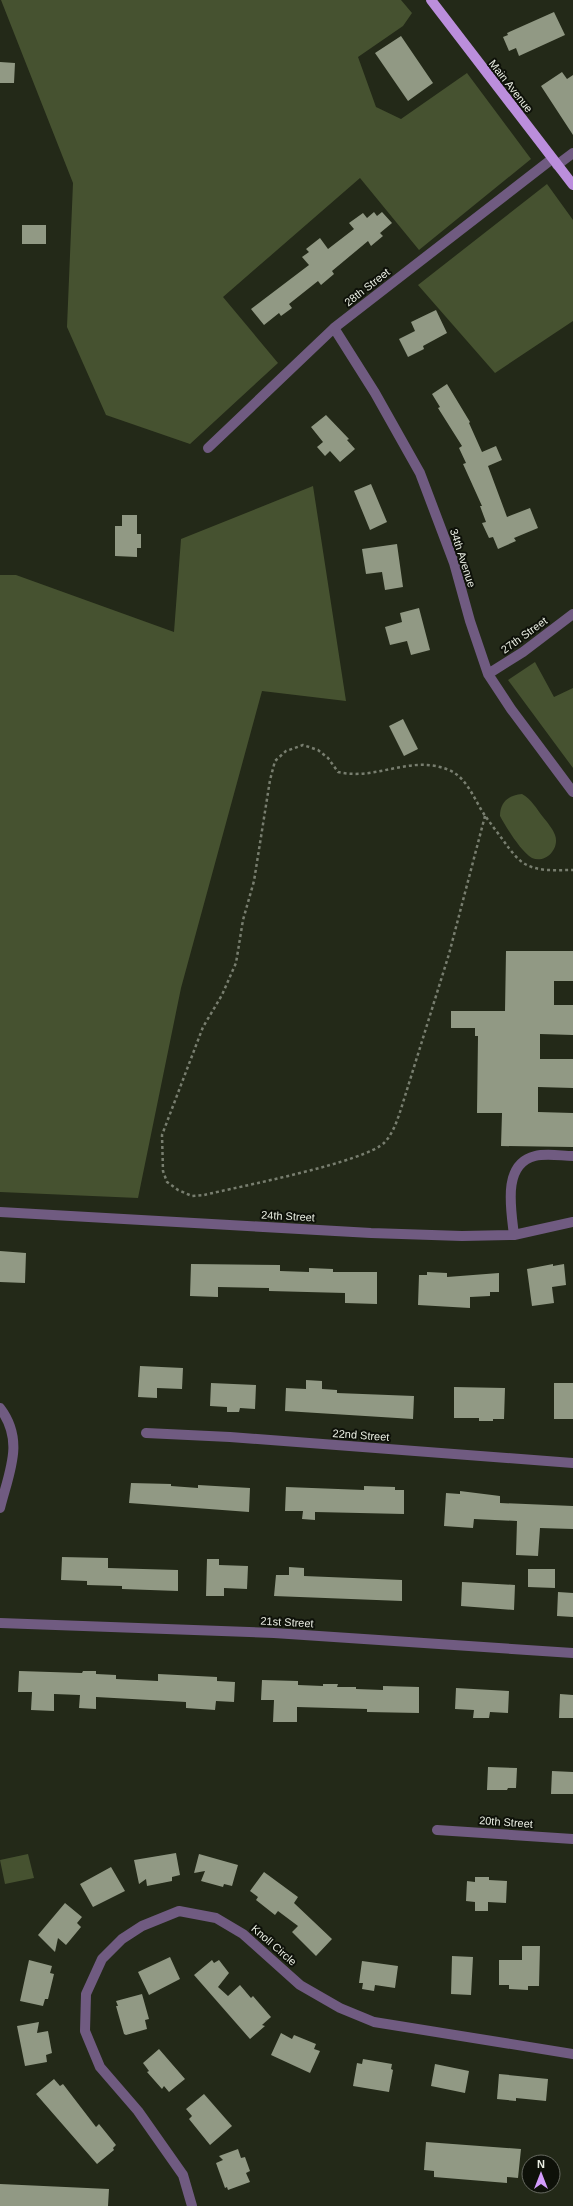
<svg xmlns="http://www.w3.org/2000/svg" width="573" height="2206" font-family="Helvetica,sans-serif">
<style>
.green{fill:#465230}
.building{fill:#919984}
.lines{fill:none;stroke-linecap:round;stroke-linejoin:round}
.path{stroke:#787e6f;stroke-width:2.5;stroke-dasharray:3 3;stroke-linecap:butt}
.minor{stroke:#705b81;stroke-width:10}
.major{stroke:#bb8edc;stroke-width:10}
.labels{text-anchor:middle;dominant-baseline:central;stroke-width:4;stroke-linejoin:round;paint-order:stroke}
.street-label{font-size:11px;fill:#eaeee3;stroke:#0e1109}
</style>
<rect width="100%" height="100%" fill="#232918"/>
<!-- green -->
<path class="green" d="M1,0H401L412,13L403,26L358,57L376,107L401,119L467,73L531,159L419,250L360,178L223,297L278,363L190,444L106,415L67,327L73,183Z
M547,184L573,220V321L495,373L418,285Z
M313,486L346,701L262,691L181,988L138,1198L0,1192V575H16L174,632L181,539Z
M535,662L554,697L573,688V768L508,680Z
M522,794C532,800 536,808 543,817C547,822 553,829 555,835C560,848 546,864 532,858C521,852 506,827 500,816C500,802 509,795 522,794Z
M28,1854L34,1878L5,1884L0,1860Z"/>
<!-- building -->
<path class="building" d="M554,12L565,35L519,56L516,48L509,51L503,37L508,35L507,33Z
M401,36L433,83L408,101L375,53Z
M0,62L15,63L14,83H0Z
M562,72L567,79L573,75V135L541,86Z
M374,212L377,216L382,212L392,223L380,233L383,236L371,246L368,241L332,271L334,274L321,285L318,281L289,304L292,308L281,316L279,313L264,325L251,309L309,265L302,257L309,252L306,249L320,238L328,249L354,229L349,223L363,213L367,218Z
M22,225H46V244H22Z
M436,310L447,333L423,346L424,349L408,357L399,339L415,331L411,322Z
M447,384L470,422L469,423L482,452L496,446L502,460L488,466L507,517L530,508L538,528L514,538L516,541L498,549L493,537L489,538L482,523L486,522L480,506H482L463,464L466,463L459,448L462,446L438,408L440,407L432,394Z
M326,415L349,439L347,440L355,449L340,462L330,451L325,456L317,447L323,442L311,427Z
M371,484L387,522L370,530L354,491Z
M122,515H137V534H141V548H137V557L115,556V526H122Z
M397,544L403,587L385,590L382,572L366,574L362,549Z
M419,608L430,650L411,655L407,641L390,645L385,627L402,622L400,613Z
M403,719L418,749L404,756L389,726Z
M506,951H573V981H554V1005H573V1035L540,1034V1059H573V1088L538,1087V1112L573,1113V1147L501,1146L502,1113H477L478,1036H475V1028H451V1011H505Z
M0,1251L26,1253L25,1283L0,1282Z
M191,1264L280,1265V1271L309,1272V1268L333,1269V1272H377V1304L345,1303V1293L269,1291V1288L218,1287V1297L190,1296Z
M553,1264V1266L564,1264L566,1285L552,1287L554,1303L532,1306L527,1269Z
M427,1272L447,1273V1277L499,1273V1292H490V1296L470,1297V1308L418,1305L419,1275H427Z
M140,1366L183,1368L182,1389L157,1388V1398L138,1397Z
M306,1380L322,1381V1389L337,1390V1393L414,1396L413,1419L285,1411L286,1388L306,1389Z
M211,1383L256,1385L255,1409L240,1408L239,1412H227V1407L210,1406Z
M554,1383H573V1419H554Z
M454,1387L505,1388L504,1419H493V1421H479V1418H454Z
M131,1483L171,1484V1486L198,1488V1485L250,1488L249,1512L129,1503Z
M364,1486L395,1487V1490H404V1514L315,1512V1520L302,1519L303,1511H285L286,1487L364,1490Z
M460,1491L500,1496V1503L573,1506V1529L540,1528L538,1556L516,1555L517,1521L474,1519L473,1528L444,1526L446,1493L460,1494Z
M62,1557L108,1558V1568L178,1570V1591L122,1589V1586L87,1585V1581L61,1580Z
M207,1559H219V1565L248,1566L247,1589L224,1588V1596H206Z
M289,1567L304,1568V1576L402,1580V1601L274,1596L276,1575H289Z
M528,1569H555V1588L528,1587Z
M462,1582L515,1585L514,1610L461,1606Z
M558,1592L573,1593V1617L557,1616Z
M19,1671L82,1673L83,1671H96V1674L116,1675V1679L158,1681V1674L217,1677V1681L235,1682L234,1702L216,1701L215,1710L186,1708V1702L96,1697V1709L79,1708L80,1695L54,1694V1711L31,1710L32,1692H18Z
M262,1680L298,1681V1685L323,1686V1684H338L337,1687H356V1689L383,1690V1686L419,1687V1713L367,1712V1709L297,1707V1722H273L274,1700H261Z
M456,1688L509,1691L508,1713L490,1712L489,1718H473L474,1710L455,1709Z
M560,1694L573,1695V1718H559Z
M488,1767L517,1768L516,1788H508L507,1790H487Z
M552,1771L573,1772V1794H551Z
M176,1853L180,1875L172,1877V1881L147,1886L146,1879L139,1884L134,1860Z
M199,1854L238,1865L232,1886L224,1884L223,1887L201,1881L205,1871L194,1873Z
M111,1867L125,1891L93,1907L80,1884Z
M264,1872L298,1897L294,1903L332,1939L316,1956L292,1932L298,1926L278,1911L275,1915L256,1900L258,1897L250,1891Z
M475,1877H489V1880L507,1881L506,1903L488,1902V1911H475V1902L466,1901L467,1881L475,1882Z
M65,1903L82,1917L77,1923L81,1927L66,1945L58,1938L55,1952L38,1935Z
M522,1946H540L539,1986H528V1990L509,1989V1985H499V1960H522Z
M452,1956L473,1957L471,1995L451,1994Z
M170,1957L180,1979L149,1995L138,1972Z
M29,1960L52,1966L50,1973L54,1974L48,1999H45L43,2006L20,2001Z
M212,1960L214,1963L219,1960L229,1973L218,1987L228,1996L240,1985L251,1998L253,1996L271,2017L262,2025L265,2026L250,2039L194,1975Z
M362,1961L398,1966L395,1988L375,1985L374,1991L362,1989L363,1983H359Z
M142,1994L149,2019L145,2020L147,2029L126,2035L124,2034L116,2006H118L116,2001Z
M39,2022L37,2033L48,2031L52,2053L46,2055L47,2062L25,2066L17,2026Z
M281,2033L292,2039L294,2035L316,2044L314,2049L320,2051L310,2073L271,2055Z
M159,2049L185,2079L169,2092L164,2086L162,2089L147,2072L149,2071L143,2063Z
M363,2059L392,2064L391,2069L393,2070L389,2092L353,2086L357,2063L362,2064Z
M435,2064L469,2071L465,2093L431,2086Z
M499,2074L548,2079L546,2101L516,2098V2101L497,2099Z
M54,2079L60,2086L63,2084L96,2127L99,2124L116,2145L113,2148L114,2150L97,2164L36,2094Z
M204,2094L232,2126L210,2145L189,2119L192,2116L186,2109Z
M426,2142L521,2149L518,2178L507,2177V2183L434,2177V2171L424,2170Z
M238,2149L241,2158L245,2157L250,2171L246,2173L250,2182L228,2190L227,2187L225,2188L216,2163L223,2160L219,2156Z
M0,2184L109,2189L108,2206H0Z"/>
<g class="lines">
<!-- path -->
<path class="path" d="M485,816L449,954L401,1109C397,1121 393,1133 385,1142C367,1162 237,1187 204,1195L192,1196L178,1190L167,1182L163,1171L162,1135L203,1027L222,995L236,963L243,920L254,881L270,780L275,761L286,751L303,745L318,750L328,758L338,772C378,781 410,754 449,770C468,778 475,802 486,817C493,827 501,837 508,847C512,852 519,861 525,864C539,872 557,870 573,870"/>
<!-- minor -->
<path class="minor" d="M557,165L573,153
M334,328L375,393L420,473L454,563L470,621L488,674L511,709L573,792
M208,448L334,328L552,159
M488,674L523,652L573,614
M0,1212L371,1233L462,1236L514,1235L573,1222
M514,1235C511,1209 502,1164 535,1156C547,1153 562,1156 573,1156
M0,1408C25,1441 9,1472 0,1508
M146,1433L230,1437L573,1463
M0,1623L274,1633L573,1653
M437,1830L573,1839
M192,2206L183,2175L138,2111L100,2067L85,2031L86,1994L102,1959L122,1939L142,1926L179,1911L216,1918L243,1934L300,1985L340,2008L374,2022L573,2054"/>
<!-- major -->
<path class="major" d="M431,0L573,185"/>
</g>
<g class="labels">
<!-- street labels -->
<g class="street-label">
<text transform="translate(511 86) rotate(52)">Main Avenue</text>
<text transform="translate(367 287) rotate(-38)">28th Street</text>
<text transform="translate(463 558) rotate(72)">34th Avenue</text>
<text transform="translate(524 635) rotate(-36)">27th Street</text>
<text transform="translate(288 1216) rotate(3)">24th Street</text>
<text transform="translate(361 1435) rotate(4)">22nd Street</text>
<text transform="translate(287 1622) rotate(3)">21st Street</text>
<text transform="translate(506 1822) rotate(4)">20th Street</text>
<text transform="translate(274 1945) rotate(41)">Knoll Circle</text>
</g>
</g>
<!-- north arrow -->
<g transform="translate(541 2174)"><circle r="19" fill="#0e1109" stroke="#666960"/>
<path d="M0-3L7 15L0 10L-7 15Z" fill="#d39cfc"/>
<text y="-6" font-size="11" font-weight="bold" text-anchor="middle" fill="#eaeee3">N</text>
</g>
</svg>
